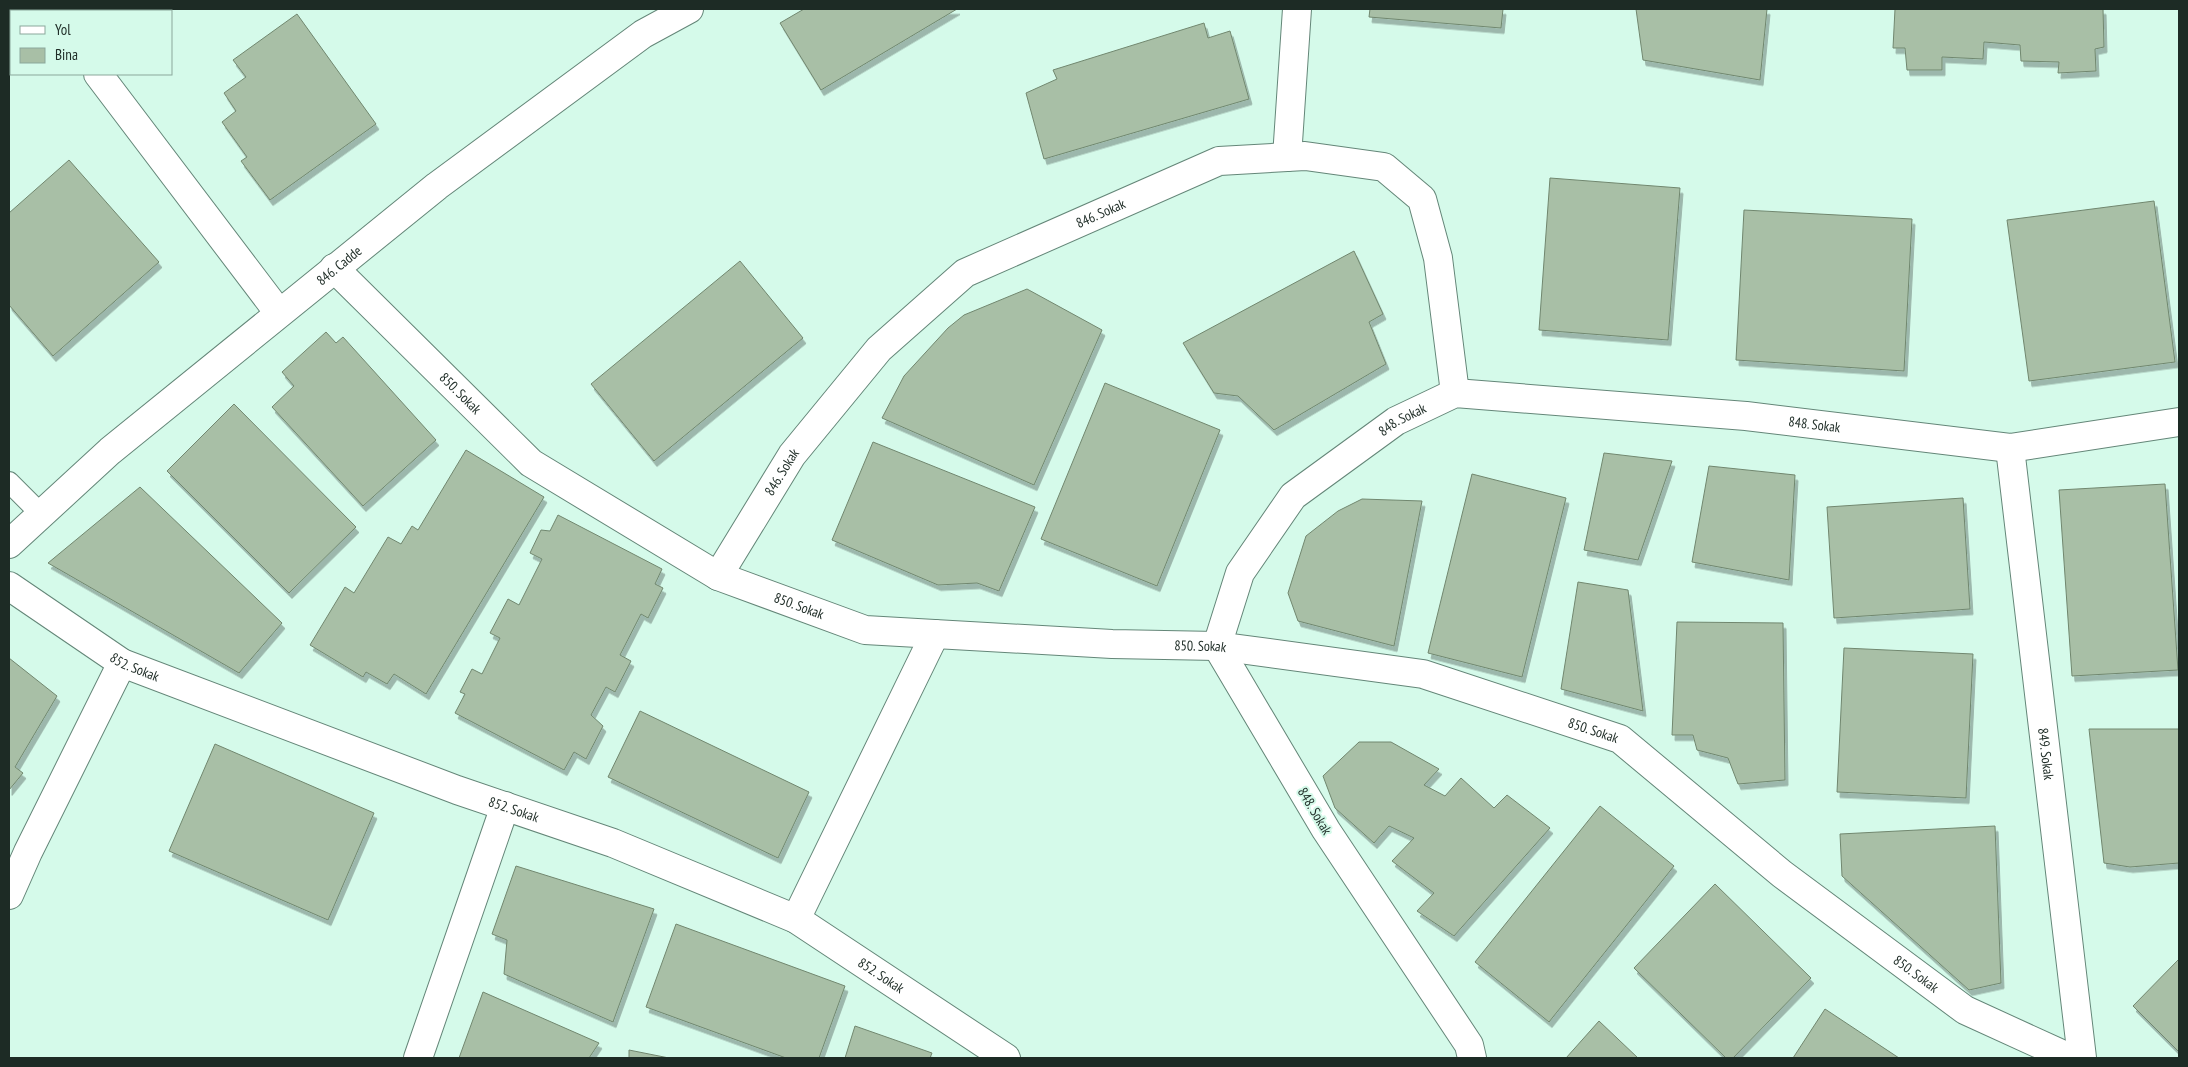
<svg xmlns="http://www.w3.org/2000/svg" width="2188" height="1067" font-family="'PT Sans Narrow',sans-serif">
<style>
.building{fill:#a8bfa6;stroke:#71876f;filter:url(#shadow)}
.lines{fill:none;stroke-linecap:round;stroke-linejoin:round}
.service-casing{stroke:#648678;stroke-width:22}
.minor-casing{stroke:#648678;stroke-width:30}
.tertiary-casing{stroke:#648678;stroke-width:30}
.service{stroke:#fff;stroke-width:20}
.minor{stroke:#fff;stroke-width:28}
.tertiary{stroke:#fff;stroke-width:28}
.labels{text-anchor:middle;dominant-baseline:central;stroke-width:4;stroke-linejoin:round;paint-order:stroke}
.street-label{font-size:14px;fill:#1d2b25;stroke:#d5faea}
</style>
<defs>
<filter id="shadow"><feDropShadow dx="3" dy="5.5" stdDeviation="0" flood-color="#0004"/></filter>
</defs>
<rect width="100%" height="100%" fill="#d5faea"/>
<!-- building -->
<path class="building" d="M804,9H957L821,90L780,23Z
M1370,9H1503L1501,28L1369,17Z
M1636,9H1767L1760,80L1643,60Z
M1895,9H2103L2104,47L2095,49L2096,71L2058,73L2059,62L2021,61L2020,45L1984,42L1983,59L1942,57V70H1907L1905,48H1893Z
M297,14L376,124L270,200L241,161L247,157L222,122L236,111L224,93L246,77L233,60Z
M1204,23L1208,38L1230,31L1249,99L1044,159L1026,93L1057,79L1053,70Z
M69,160L159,262L53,356L9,305V213Z
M1550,178L1680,188L1668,340L1539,330Z
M2154,201L2175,362L2029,381L2007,220Z
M1744,210L1912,219L1904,371L1736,360Z
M1354,251L1383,314L1369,322L1386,364L1274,430L1238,396L1214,393L1183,343Z
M740,261L803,338L654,461L591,384Z
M1027,289L1102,330L1034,485L882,418L904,376L948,328L964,315Z
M326,332L336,343L343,337L436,440L363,506L272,407L294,386L282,372Z
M1105,383L1220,430L1157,586L1041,539Z
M234,404L356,527L289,593L167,471Z
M873,442L1035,507L999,591L977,583L938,585L832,540Z
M466,450L544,497L426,694L394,674L387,684L366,672L363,677L310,645L345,587L354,593L388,537L401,544L412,526L418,530Z
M1604,453L1672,461L1638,560L1584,550Z
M1709,466L1795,475L1789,580L1692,562Z
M1472,474L1566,498L1522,677L1428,653Z
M2165,484L2178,670L2072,676L2059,490Z
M140,487L282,623L239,673L48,563Z
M1963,498L1970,609L1834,618L1827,507Z
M1362,499L1422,501L1394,646L1298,621L1288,593L1306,536L1338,511Z
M558,515L662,569L655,584L663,588L648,618L641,614L620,655L631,661L615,692L606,687L591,715L603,726L586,759L574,752L564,770L455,713L465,694L460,692L472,669L482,674L500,638L490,633L508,599L519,605L542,559L530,553L541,530L550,531Z
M1578,582L1628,590L1643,711L1561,689Z
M1677,622L1783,623L1785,780L1738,784L1728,758L1697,750L1693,735H1672Z
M1844,648L1973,654L1966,798L1837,792Z
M9,658L57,696L15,767L23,773L9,790Z
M640,711L809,792L778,858L608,777Z
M2089,729H2179V863L2130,867L2104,863Z
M1359,742H1391L1439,769L1424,785L1445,796L1461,778L1494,808L1507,795L1550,828L1454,936L1417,911L1434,893L1392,861L1414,838L1389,826L1374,843L1335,808L1323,776Z
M215,744L374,813L328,920L169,851Z
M1600,806L1674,866L1549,1022L1475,962Z
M1995,826L2001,983L1969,990L1842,876L1840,834Z
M516,866L654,909L613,1022L504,974L507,940L492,934Z
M1715,884L1811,978L1733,1058H1726L1634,968Z
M676,924L845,986L819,1058H786L646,1007Z
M2179,959V1052L2133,1006Z
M483,992L599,1043L589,1058H459Z
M1825,1009L1899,1058H1793Z
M1599,1021L1638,1058H1566Z
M855,1026L932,1053L930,1058H845Z
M629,1050L669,1058H629Z"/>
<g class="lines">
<defs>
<path id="service" d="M9,482L41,514"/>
<g id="minor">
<path d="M49,9L51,11"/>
<path d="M98,74L279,313"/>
<path d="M1287,157L1297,9"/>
<path id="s1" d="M334,268L531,463L718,576L865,630L1112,644L1217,646L1423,674L1620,739L1782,874L1965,1010L2070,1058"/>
<path id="s2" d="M2010,448L2082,1058"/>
<path id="s3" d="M718,576L792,455L879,349L965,273L1219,161L1305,156L1384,167L1422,199L1438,258L1455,393"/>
<path id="s4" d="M9,586L122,663L457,790L613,843L796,919L1006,1058"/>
<path d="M9,895L28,852L122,663"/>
<path d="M796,919L935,634"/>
<path d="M418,1058L505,806"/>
<path id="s5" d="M1472,1058L1469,1045L1326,830L1217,646L1240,573L1293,496L1396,421L1455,393L1746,416L2010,448L2179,422"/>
</g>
<g id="tertiary">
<path id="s6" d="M9,544L110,451L437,186L643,34L689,9"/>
</g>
</defs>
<!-- service casing -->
<use href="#service" class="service-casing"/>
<!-- minor casing -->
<use href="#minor" class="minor-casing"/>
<!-- tertiary casing -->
<use href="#tertiary" class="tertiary-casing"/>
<!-- service -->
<use href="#service" class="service"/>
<!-- minor -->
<use href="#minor" class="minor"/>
<!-- tertiary -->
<use href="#tertiary" class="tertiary"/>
</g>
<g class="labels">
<!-- street labels -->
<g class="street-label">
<text stroke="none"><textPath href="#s3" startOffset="542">846. Sokak</textPath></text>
<text stroke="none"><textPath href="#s6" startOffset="432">846. Cadde</textPath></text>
<text stroke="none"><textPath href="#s1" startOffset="178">850. Sokak</textPath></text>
<text stroke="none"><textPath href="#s5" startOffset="789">848. Sokak</textPath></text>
<text stroke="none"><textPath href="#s5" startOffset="1209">848. Sokak</textPath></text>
<text stroke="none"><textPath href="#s3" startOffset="122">846. Sokak</textPath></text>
<text stroke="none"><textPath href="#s1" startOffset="582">850. Sokak</textPath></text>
<text stroke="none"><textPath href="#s1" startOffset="988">850. Sokak</textPath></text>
<text stroke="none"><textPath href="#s4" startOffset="150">852. Sokak</textPath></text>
<text stroke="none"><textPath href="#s1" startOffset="1392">850. Sokak</textPath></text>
<text stroke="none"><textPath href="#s2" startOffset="308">849. Sokak</textPath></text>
<text stroke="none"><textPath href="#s4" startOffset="555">852. Sokak</textPath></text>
<text transform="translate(1315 811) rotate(59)">848. Sokak</text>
<text stroke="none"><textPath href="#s1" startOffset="1798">850. Sokak</textPath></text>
<text stroke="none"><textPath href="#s4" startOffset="960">852. Sokak</textPath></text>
</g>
</g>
<!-- border -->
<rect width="2188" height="1067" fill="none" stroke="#1d2b25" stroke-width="20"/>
<!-- legend -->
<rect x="10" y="10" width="162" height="65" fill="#d5faea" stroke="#8ba79b"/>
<rect x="20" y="26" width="25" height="8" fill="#ffffff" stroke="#8ba79b"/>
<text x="55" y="35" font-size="15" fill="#1d2b25">Yol</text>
<rect x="20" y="48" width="25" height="15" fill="#a8bfa6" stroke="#8ba79b"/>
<text x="55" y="60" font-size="15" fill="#1d2b25">Bina</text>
</svg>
